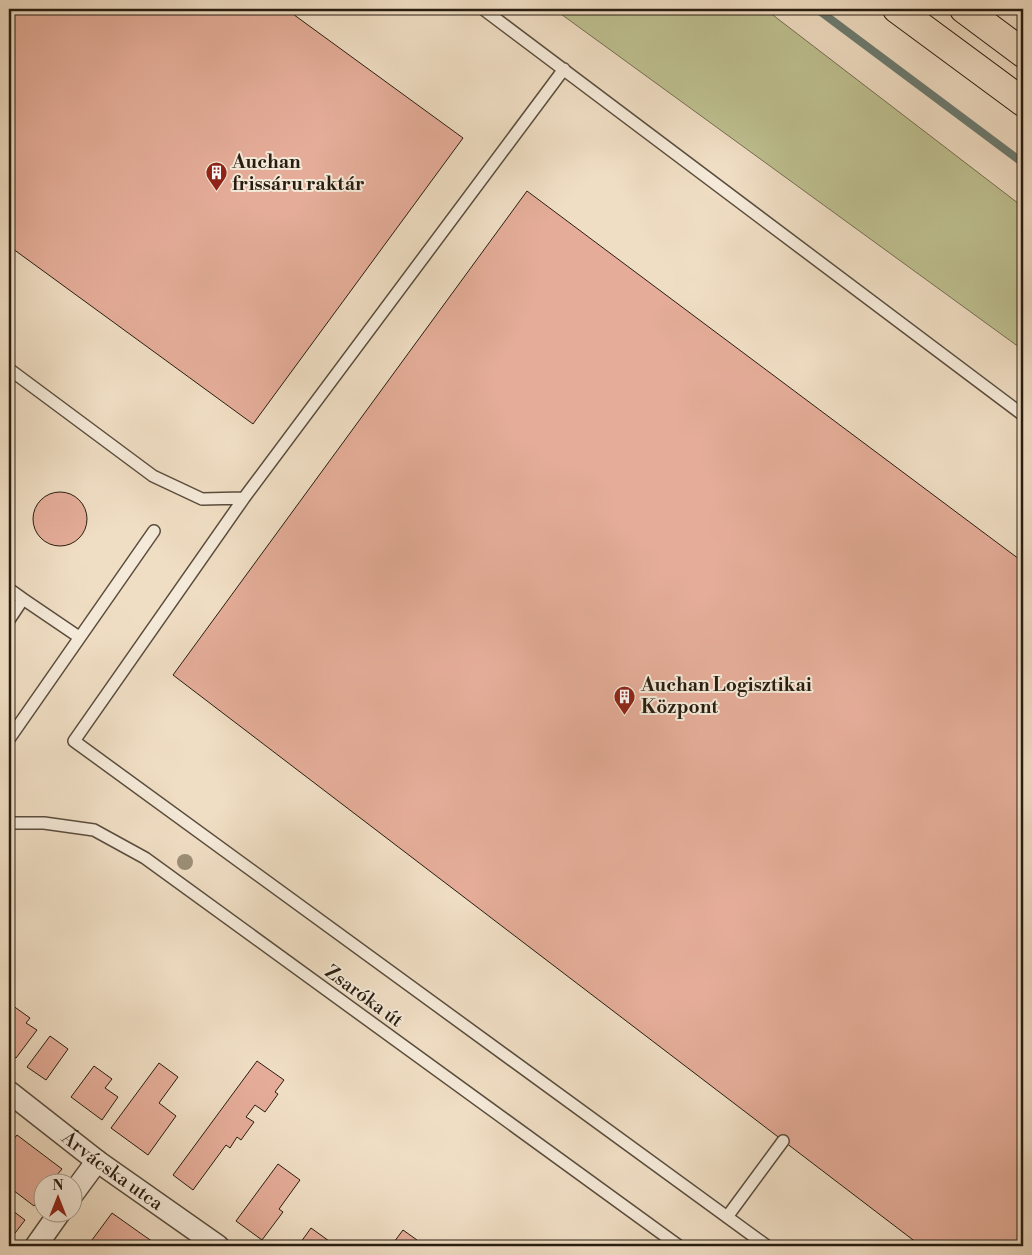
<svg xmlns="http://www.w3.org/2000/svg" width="1032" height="1255" font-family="'Libre Bodoni',serif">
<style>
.green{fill:#bec090;stroke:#736e50}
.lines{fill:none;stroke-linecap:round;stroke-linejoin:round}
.stream{stroke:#6c7c72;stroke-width:8}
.building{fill:#e5ad99;stroke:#281d10}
.service-casing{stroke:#5a4d3d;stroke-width:14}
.minor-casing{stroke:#5a4d3d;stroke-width:24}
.trunk-casing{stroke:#281d10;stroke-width:30}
.service{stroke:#f5ead9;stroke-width:11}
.minor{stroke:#f5ead9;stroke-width:21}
.trunk{stroke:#f0dec4;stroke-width:28}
.tree{fill:#9b8f76}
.labels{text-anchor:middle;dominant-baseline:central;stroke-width:4;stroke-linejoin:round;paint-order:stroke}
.poi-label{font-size:19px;font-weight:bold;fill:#281d10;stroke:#f5ead9;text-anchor:start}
.street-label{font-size:19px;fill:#281d10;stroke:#f5ead9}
</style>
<rect width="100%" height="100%" fill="#f0dec4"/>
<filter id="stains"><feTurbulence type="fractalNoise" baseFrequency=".004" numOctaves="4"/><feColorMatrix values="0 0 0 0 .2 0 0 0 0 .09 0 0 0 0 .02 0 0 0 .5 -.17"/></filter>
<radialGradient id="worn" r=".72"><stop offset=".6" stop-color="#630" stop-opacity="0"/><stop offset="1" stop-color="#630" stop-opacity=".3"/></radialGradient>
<!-- green -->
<path class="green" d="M554,9H765L1023,207V350Z"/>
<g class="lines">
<!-- stream -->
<path class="stream" d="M817,9L1023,163"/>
</g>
<!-- building -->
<path class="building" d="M9,9H286L463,138L253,424L9,246Z
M527,191L1023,562V1246H921L173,675Z
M33 519a27 27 0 1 1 54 0a27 27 0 1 1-54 0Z
M9,1003L30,1018L26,1023L37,1030L16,1058L9,1053Z
M50,1036L68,1049L46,1080L27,1067Z
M257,1061L284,1080L275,1092L278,1094L265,1112L255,1105L246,1117L254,1122L241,1140L237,1137L230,1148L226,1145L193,1190L173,1175Z
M159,1063L178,1077L159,1103L176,1116L148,1155L111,1128Z
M94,1066L112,1079L105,1088L118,1097L102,1120L71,1097Z
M17,1135L62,1169L51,1182H42V1194L34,1206L9,1187V1175L12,1171L9,1169V1146Z
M278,1164L300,1180L279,1209L283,1212L262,1240L236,1221Z
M9,1208L25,1220L9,1241Z
M112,1213L143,1235L159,1246H100L92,1240Z
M311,1228L336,1246H298Z
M403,1230L417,1240L413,1246H391Z"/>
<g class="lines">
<defs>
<path id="service" d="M483,9L1023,415
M9,369L153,476L202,499L244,498L564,69
M244,498L74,741L767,1246
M9,589L23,599
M9,620L23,599L79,637
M9,739L154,531
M9,823H44L94,830L145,858L679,1246
M727,1217L783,1141"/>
<g id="minor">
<path id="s1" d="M9,1092L97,1161L218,1246"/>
<path d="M72,1195L97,1161"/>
<path d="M36,1246L60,1212"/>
</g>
<path id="trunk" d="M897,9L1023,102
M964,9L1023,53"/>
</defs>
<!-- service casing -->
<use href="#service" class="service-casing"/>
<!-- minor casing -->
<use href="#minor" class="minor-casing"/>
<!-- trunk casing -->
<use href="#trunk" class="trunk-casing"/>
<!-- service -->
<use href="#service" class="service"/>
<!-- minor -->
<use href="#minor" class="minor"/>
<!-- trunk -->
<use href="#trunk" class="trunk"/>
</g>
<!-- trees -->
<circle class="tree" cx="185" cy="862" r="8"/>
<!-- icons -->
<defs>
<symbol id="building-pin" viewBox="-11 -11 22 30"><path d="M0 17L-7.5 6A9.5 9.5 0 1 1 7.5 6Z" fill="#8f2418" stroke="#f5ead9"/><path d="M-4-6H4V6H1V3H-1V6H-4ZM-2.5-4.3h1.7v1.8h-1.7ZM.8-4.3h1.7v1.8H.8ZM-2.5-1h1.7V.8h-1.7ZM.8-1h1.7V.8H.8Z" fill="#fff"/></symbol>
</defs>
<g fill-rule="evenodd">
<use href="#building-pin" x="204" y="160" width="25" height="34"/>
<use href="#building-pin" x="612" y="684" width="25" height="34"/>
</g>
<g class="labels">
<!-- poi labels -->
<g class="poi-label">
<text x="232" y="162">Auchan<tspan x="232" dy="22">frissáru raktár</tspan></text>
<text x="641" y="685">Auchan Logisztikai<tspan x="641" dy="22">Központ</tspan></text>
</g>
<!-- street labels -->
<g class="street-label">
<text transform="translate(364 996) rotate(36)">Zsaróka út</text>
<text stroke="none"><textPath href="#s1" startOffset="130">Árvácska utca</textPath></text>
</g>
</g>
<!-- margin -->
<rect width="1032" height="1255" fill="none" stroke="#f0dec4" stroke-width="30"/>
<rect x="10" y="10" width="1012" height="1235" fill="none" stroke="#281d10" stroke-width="2.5"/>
<rect x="15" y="15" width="1002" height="1225" fill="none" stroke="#281d10"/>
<!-- north arrow -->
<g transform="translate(58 1198)"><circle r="24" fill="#f5ead9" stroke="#a39889"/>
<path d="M0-4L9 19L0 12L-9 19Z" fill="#8f2418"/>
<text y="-8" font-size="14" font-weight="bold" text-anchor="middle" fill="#281d10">N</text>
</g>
<rect width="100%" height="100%" filter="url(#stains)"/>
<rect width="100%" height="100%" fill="url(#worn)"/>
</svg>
